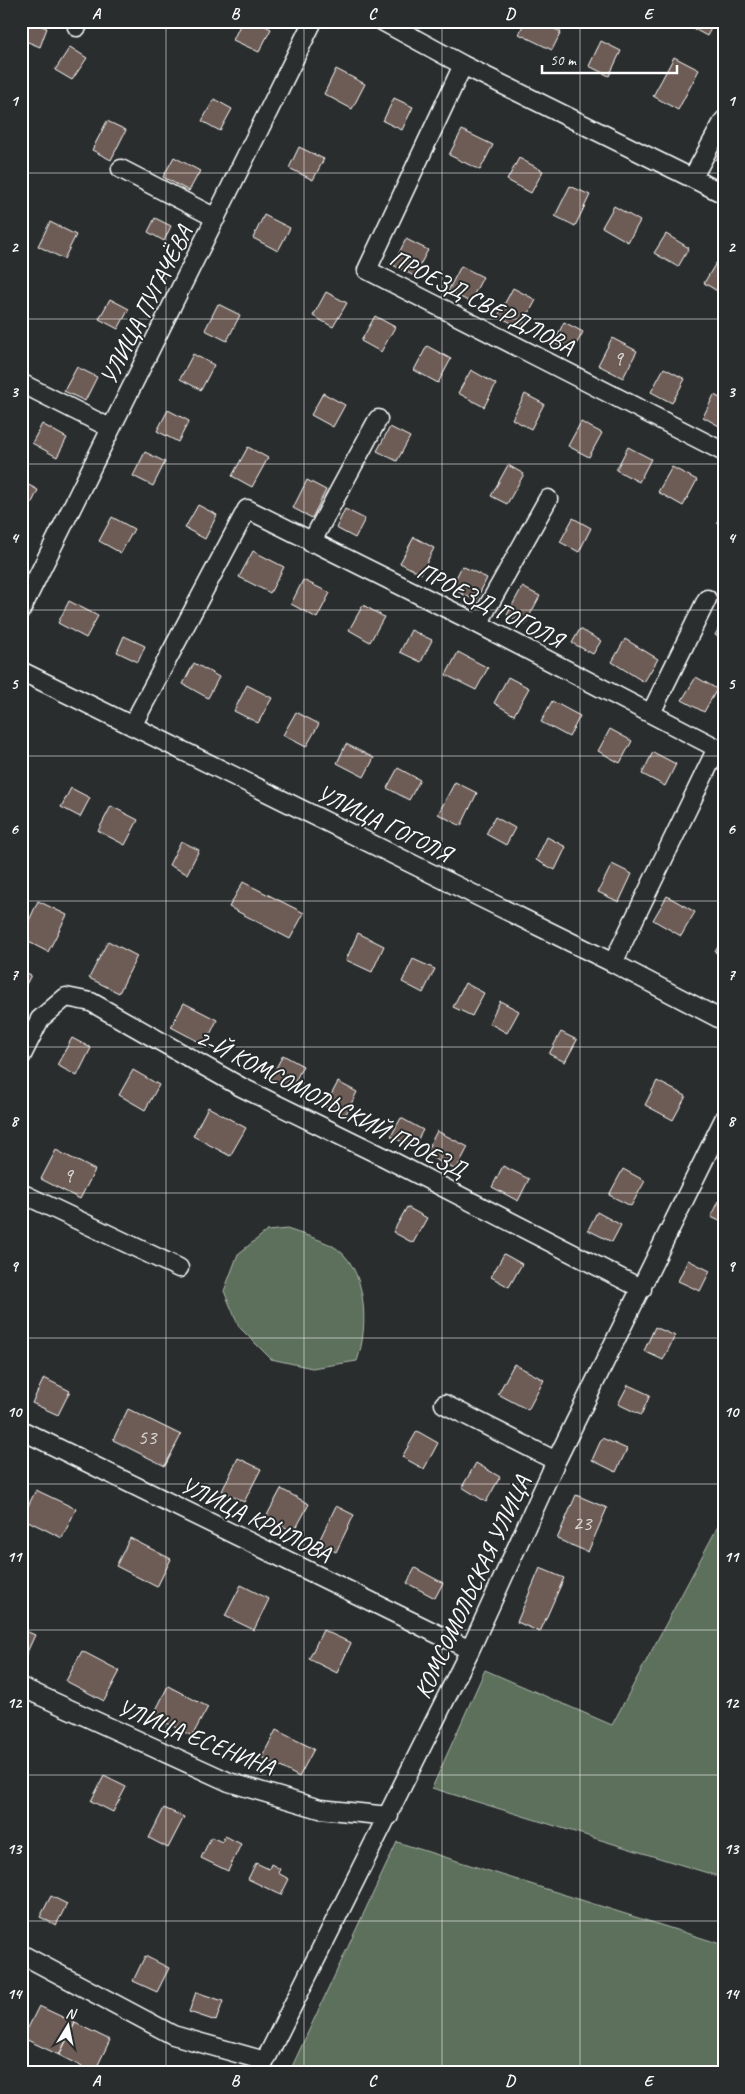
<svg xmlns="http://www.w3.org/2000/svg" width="745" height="2094" font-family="Caveat,sans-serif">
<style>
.green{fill:#5b705b;stroke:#adb8ad}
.building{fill:#6d5c55;stroke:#fff}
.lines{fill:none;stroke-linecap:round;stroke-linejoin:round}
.minor-casing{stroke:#fff;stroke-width:21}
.minor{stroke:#2a2d2e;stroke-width:18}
.grid{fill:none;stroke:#fff;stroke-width:1;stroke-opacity:0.55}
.labels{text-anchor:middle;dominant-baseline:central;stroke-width:4;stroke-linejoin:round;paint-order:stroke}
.number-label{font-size:21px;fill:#dad6d4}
.street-label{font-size:24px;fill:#fff;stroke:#2a2d2e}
.neatline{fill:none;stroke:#fff;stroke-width:2}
.grid-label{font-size:16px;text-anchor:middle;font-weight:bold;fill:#fff}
</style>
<rect width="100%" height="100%" fill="#2a2d2e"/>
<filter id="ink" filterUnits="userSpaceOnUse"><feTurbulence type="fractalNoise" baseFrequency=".02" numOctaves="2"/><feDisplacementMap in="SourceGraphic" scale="10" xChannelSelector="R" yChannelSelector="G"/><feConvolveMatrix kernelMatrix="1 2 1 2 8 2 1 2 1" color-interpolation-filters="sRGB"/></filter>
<g filter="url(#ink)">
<!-- green -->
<path class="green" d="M287,1229C301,1234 317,1238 331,1245C368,1264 369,1328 357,1361L312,1368L271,1359L239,1327L224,1291L238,1254L267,1231Z
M724,1515V1878L432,1788L485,1670L612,1725Z
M397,1842L724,1945V2073H289Z"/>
<!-- building -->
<path class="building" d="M28,21L47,28L40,47L21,39Z
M242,21H256L271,29L259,52L233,40Z
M525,21H539L561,32L552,50L519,34Z
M684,21H715L707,36L683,23Z
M601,41L621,51L609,76L589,66Z
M70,47L87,58L72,80L55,70Z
M674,57L699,70L678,110L653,96Z
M336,69L365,84L352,109L324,94Z
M394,98L413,107L402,130L383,121Z
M214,99L232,109L220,131L202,121Z
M107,121L126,130L111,160L92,150Z
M462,130L493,145L480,170L449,155Z
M724,144V164L716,160Z
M299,147L324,159L313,180L289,168Z
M174,157L200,171L189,191L163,177Z
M519,158L543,171L531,193L507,180Z
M570,186L590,195L575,226L555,216Z
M614,206L640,221L628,242L602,227Z
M264,215L290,228L278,251L253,238Z
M155,218L171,226L164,241L148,232Z
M50,222L76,235L64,259L38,246Z
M666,234L689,248L678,267L654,253Z
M406,239L428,250L414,276L393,265Z
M716,263L724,267V295L704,283Z
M461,266L483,277L470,302L448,291Z
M513,288L536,300L521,328L498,316Z
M326,292L347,303L333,327L313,316Z
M110,299L129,309L118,329L99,319Z
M218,304L240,315L227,341L205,330Z
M375,316L395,327L381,352L361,341Z
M564,322L583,332L572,352L554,343Z
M612,338L637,351L623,378L598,365Z
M427,346L451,359L438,383L414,370Z
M193,354L214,365L201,390L180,379Z
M77,367L97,377L85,401L64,391Z
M664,368L685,379L672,403L651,392Z
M471,370L496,384L484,407L458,393Z
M323,393L345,405L333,427L311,415Z
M525,394L544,404L531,429L512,419Z
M714,395L724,400V421L721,427L703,417Z
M168,410L189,421L178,442L157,431Z
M581,422L602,433L589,457L568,446Z
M42,424L67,438L57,457L32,443Z
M390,427L410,437L397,461L377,451Z
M248,447L268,458L252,487L232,476Z
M628,447L651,459L639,482L616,470Z
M145,452L165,462L153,486L133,476Z
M508,465L524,474L507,504L491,496Z
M672,467L697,480L683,506L658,492Z
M307,480L326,490L312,518L293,508Z
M21,481L38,490L28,511L21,507Z
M198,505L217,515L205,539L185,528Z
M345,509L365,519L355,538L336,528Z
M724,509V525L717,522Z
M112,517L134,529L121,553L99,541Z
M573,518L591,528L579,552L560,542Z
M414,537L434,548L421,574L400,563Z
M253,551L284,567L270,593L239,577Z
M462,566L487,578L476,601L451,588Z
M303,580L330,593L317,618L291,604Z
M522,587L540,596L525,624L507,615Z
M69,601L98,616L86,638L58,623Z
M363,605L384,617L370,642L349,630Z
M724,619V640L715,635Z
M580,629L601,641L593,654L572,643Z
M411,630L432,640L421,662L400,652Z
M124,636L145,646L138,662L117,652Z
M625,639L658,659L644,682L612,662Z
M458,652L488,668L476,690L446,675Z
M194,663L219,677L208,698L183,684Z
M508,677L529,688L514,715L494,703Z
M696,677L717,689L704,712L682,700Z
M247,685L272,698L258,723L234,711Z
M552,701L580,716L569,737L541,722Z
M296,712L319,724L306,747L283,735Z
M610,729L632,741L620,763L598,751Z
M346,744L374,758L364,777L337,763Z
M653,752L676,764L665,786L642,774Z
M398,768L420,780L409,800L387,788Z
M455,782L477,793L461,826L438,814Z
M71,788L90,798L80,817L61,807Z
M111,806L138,820L125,845L98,831Z
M495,817L515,828L506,845L486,834Z
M547,837L566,847L555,870L536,860Z
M181,841L199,850L187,874L169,865Z
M612,864L632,874L619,902L598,892Z
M243,882L304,913L290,939L229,907Z
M667,896L695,912L681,936L653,920Z
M38,901L67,915L48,952L21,938Z
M358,933L384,946L372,972L346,960Z
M724,936V957L715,952Z
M108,941L137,956L119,993L89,978Z
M413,959L435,969L423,993L402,982Z
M21,970L31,975L21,994Z
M465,983L484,993L472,1016L453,1007Z
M500,1001L519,1011L507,1033L489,1023Z
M184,1003L217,1020L205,1045L171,1027Z
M561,1032L577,1040L565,1062L549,1054Z
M72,1038L91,1048L77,1076L57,1065Z
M283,1055L303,1066L291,1089L270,1079Z
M133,1070L159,1085L145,1110L119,1095Z
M657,1081L686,1096L673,1120L645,1105Z
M338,1082L357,1092L345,1116L325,1106Z
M208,1107L246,1128L230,1156L193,1136Z
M401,1118L423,1130L413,1148L391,1136Z
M437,1131L468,1147L456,1170L425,1154Z
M56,1150L95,1170L80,1199L41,1179Z
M503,1166L529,1179L518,1201L492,1187Z
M623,1169L645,1181L631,1206L609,1195Z
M719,1201L724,1203V1223L711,1217Z
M407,1207L427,1218L413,1243L393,1232Z
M597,1212L621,1225L612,1242L588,1230Z
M504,1254L522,1264L509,1287L491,1277Z
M688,1260L710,1271L700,1291L678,1281Z
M655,1327L675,1336L663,1360L644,1351Z
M514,1364L544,1380L528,1410L498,1394Z
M44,1378L70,1391L58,1415L32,1403Z
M628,1385L650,1395L641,1415L618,1404Z
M128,1409L181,1435L165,1466L113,1440Z
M417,1431L438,1443L424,1469L402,1457Z
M602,1438L627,1449L616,1472L592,1460Z
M238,1458L261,1469L244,1502L222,1491Z
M476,1463L500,1477L486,1502L462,1487Z
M281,1489L309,1504L294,1532L266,1517Z
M36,1490L76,1509L62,1538L22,1518Z
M576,1495L607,1508L588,1552L557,1539Z
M336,1506L354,1515L336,1552L318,1543Z
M130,1538L171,1559L157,1587L116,1566Z
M415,1568L443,1583L435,1598L407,1583Z
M540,1568L564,1578L540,1632L517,1622Z
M241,1585L269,1599L254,1630L225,1616Z
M21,1629L35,1635L22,1663H21Z
M323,1630L351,1643L337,1673L309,1659Z
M82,1651L120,1671L104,1701L66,1681Z
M168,1686L208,1707L192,1736L153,1716Z
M276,1730L314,1749L299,1777L262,1757Z
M104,1776L126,1787L113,1812L91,1801Z
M164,1808L184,1817L168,1848L149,1838Z
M225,1836L241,1844L228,1871L201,1858L211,1837L222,1842Z
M256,1863L269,1869L271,1864L280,1869L278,1873L289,1879L281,1895L248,1879Z
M21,1894L27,1896L21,1908Z
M51,1896L67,1904L56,1925L40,1917Z
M145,1956L169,1968L157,1992L133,1981Z
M196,1992L223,2001L216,2021L189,2012Z
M39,2006L75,2023L59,2055L23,2038Z
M75,2023L110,2040L94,2073L59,2055Z"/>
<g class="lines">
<defs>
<path id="minor" d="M382,21L463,65L724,194
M77,27L80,21
M463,65L367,270L724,452
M121,169L216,218
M693,177L724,120
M21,383L110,428
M311,543L378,419
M21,610L313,21
M478,624L548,499
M21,671L613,963L724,1021
M651,713L707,599
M132,726L247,509L478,624L717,748L613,963
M21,1057L40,1019L66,997L91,1002L241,1087L384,1157L642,1289
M21,1193L179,1268
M444,1404L556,1461
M21,1430L470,1650
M21,1687L229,1782L320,1809L389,1816
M21,1954L173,2035L265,2061
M259,2073L470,1650L556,1461L724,1119"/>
</defs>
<!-- minor casing -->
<use href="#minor" class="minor-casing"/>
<!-- minor -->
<use href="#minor" class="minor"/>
</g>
</g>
<!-- grid -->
<path class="grid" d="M166,21V2073M304,21V2073M442,21V2073M580,21V2073M21,173H724M21,319H724M21,464H724M21,610H724M21,756H724M21,901H724M21,1047H724M21,1193H724M21,1338H724M21,1484H724M21,1630H724M21,1775H724M21,1921H724"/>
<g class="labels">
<!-- number labels -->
<g class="number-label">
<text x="618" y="358">9</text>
<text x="68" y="1175">9</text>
<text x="147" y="1437">53</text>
<text x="582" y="1523">23</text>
</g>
<!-- street labels -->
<g class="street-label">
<text transform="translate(482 302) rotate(27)">ПРОЕЗД СВЕРДЛОВА</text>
<text transform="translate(146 305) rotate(-63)">УЛИЦА ПУГАЧЁВА</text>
<text transform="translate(490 605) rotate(27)">ПРОЕЗД ГОГОЛЯ</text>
<text transform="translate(384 823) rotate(26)">УЛИЦА ГОГОЛЯ</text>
<text transform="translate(331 1103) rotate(27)">2-Й КОМСОМОЛЬСКИЙ ПРОЕЗД</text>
<text transform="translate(256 1519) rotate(26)">УЛИЦА КРЫЛОВА</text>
<text transform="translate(472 1587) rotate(-65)">КОМСОМОЛЬСКАЯ УЛИЦА</text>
<text transform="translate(196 1737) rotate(22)">УЛИЦА ЕСЕНИНА</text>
</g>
</g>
<!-- margin -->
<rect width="745" height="2094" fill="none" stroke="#2a2d2e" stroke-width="55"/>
<!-- north arrow -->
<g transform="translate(68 2026) rotate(10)" stroke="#2a2d2e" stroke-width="4" paint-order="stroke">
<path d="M0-4L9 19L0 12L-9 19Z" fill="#ffffff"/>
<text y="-8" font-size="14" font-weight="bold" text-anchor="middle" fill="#ffffff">N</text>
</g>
<!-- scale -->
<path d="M542 65v8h135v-8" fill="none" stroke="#ffffff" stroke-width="2.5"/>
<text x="550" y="65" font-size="15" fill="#ffffff" stroke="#2a2d2e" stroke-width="4" paint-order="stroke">50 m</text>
<rect x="28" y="28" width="690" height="2038" class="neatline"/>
<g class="grid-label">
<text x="96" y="19">A</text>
<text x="235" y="19">B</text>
<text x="372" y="19">C</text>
<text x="510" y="19">D</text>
<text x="648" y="19">E</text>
<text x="14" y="106">1</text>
<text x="731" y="106">1</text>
<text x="14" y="252">2</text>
<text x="731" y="252">2</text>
<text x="14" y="397">3</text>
<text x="731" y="397">3</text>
<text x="14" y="543">4</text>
<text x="731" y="543">4</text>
<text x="14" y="689">5</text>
<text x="731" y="689">5</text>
<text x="14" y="834">6</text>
<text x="731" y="834">6</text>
<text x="14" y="980">7</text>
<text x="731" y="980">7</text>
<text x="14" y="1126">8</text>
<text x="731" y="1126">8</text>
<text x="14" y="1271">9</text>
<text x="731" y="1271">9</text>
<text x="14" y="1417">10</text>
<text x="731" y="1417">10</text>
<text x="14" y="1562">11</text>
<text x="731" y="1562">11</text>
<text x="14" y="1708">12</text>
<text x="731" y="1708">12</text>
<text x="14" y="1854">13</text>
<text x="731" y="1854">13</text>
<text x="14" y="1999">14</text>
<text x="731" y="1999">14</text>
<text x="96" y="2086">A</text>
<text x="235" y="2086">B</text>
<text x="372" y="2086">C</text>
<text x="510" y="2086">D</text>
<text x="648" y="2086">E</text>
</g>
</svg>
